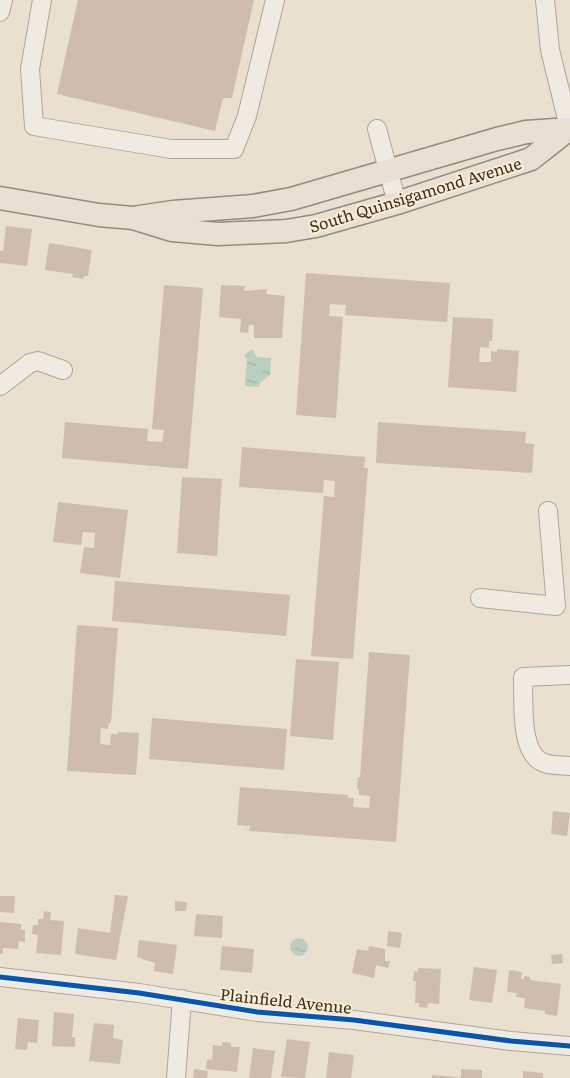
<svg xmlns="http://www.w3.org/2000/svg" width="570" height="1078" font-family="Literata,serif">
<style>
.water{fill:url(#water-ripples)}
.building{fill:#cebdaf}
.lines{fill:none;stroke-linecap:round;stroke-linejoin:round}
.minor-casing{stroke:#aea597;stroke-width:20}
.major-casing{stroke:#948a7f;stroke-width:25}
.minor{stroke:#f0ebe2;stroke-width:18}
.major{stroke:#e8e0d2;stroke-width:22}
.cycleway-casing{stroke:#faedd5;stroke-width:8}
.cycleway{stroke:#0057b8;stroke-width:5}
.labels{text-anchor:middle;dominant-baseline:central;stroke-width:4;stroke-linejoin:round;paint-order:stroke}
.street-label{font-size:16px;fill:#3f2c1d;stroke:#faedd5}
</style>
<defs>
<pattern id="water-ripples" width="26" height="14" patternUnits="userSpaceOnUse" patternTransform="scale(1.25)"><rect width="26" height="14" fill="#bacec1"/><path d="M2 4q2-2 4 0t4 0M15 11q2-2 4 0t4 0" fill="none" stroke="#a1b1a5"/></pattern>
</defs>
<rect width="100%" height="100%" fill="#e9e0cf"/>
<!-- water -->
<path class="water" d="M252,349L257,357L271,358L270,375L260,383L259,387L245,386L247,359L244,355Z
M290 947a9 9 0 1 1 18 0a9 9 0 1 1-18 0Z"/>
<!-- building -->
<path class="building" d="M78,0H254L232,98H223L215,131L57,94Z
M6,226L32,229L27,266L0,263V251H3Z
M49,243L92,250L88,276H84L83,279L72,277L73,274L45,270Z
M306,273L450,283L447,322L345,315L346,305L330,304L329,316L343,317L336,418L296,415Z
M164,285L203,288L188,469L62,458L65,422L148,429L147,441L162,442L164,430L152,429Z
M221,285L245,286L244,291L267,289L266,294L285,296L282,338H254V325H249L248,333L240,332L241,319L219,317Z
M453,317L493,319L492,341H489V348L480,347L479,362H491V351L497,352V349L519,351L516,392L448,387Z
M378,422L526,432L525,443L534,444L532,473L376,463Z
M242,447L365,457L364,468H368L353,659L311,656L324,496L334,497L335,481L324,480L323,493L239,487Z
M182,477L222,479L217,556L177,553Z
M58,502L128,510L120,578L80,573L84,547L94,548L95,533L83,532L81,545L53,542Z
M115,581L290,595L286,636L112,621Z
M77,625L118,628L111,723H109L108,729L101,728L100,744L110,745L111,734H118V732L139,733L136,775L67,771Z
M369,652L410,655L396,842L249,831L250,826L237,825L240,787L348,795V798H354L353,807L369,808L370,796L359,795V790L357,789L358,777H360Z
M296,659L339,662L333,740L290,736Z
M152,718L287,729L284,770L149,759Z
M553,811L570,813L567,836L551,834Z
M115,895L128,896L116,960L75,954L78,928L110,933Z
M0,896H15L14,913L0,912Z
M175,901L187,902L186,911H175Z
M44,911L51,912L50,920L64,921L61,955L36,953L38,935L32,934L33,925H38V919H43Z
M196,914L223,916L222,938L194,936Z
M0,922L21,924V930H25V942L19,941L18,949L3,948V954H0Z
M388,931L402,933L400,948L387,946Z
M139,940L177,945L173,974L154,971L155,963L137,957Z
M222,946L254,949L252,973L220,970Z
M369,946L385,949V961H390L388,968L376,965L374,978L352,973L357,949L368,951Z
M562,954L563,963L552,964L551,955Z
M474,967L497,970L492,1003L469,1000Z
M418,968L441,969L439,1004L428,1003L427,1008L419,1007V1003H415L416,981H413L414,971L418,972Z
M509,970L522,972L521,979H524V976L530,977V980L561,984L557,1016L545,1014V1011L524,1008L525,998L516,997L517,993L507,992Z
M54,1012L74,1014L72,1037H75V1047L52,1046Z
M18,1018L39,1020L37,1043L28,1042L27,1050L15,1049Z
M94,1023L114,1025L113,1038L123,1040L120,1064L89,1061Z
M287,1039L310,1042L305,1078L281,1077Z
M222,1042L231,1043V1047H240L237,1072L206,1069L207,1059L212,1060L213,1045L222,1046Z
M253,1048L275,1051L271,1078H249Z
M329,1052L354,1055L351,1078H326Z
M194,1069L208,1071L207,1078H193Z
M461,1069L482,1070V1078H461Z
M523,1071L543,1073V1078H523Z
M432,1075L458,1077V1078H432Z"/>
<g class="lines">
<defs>
<path id="minor" d="M42,0L30,69L34,126L171,149H234L247,116L275,0
M545,0L550,50L570,131
M0,12L3,0
M377,129L397,203
M0,386L30,363L38,361L63,370
M480,598L556,606L548,511
M570,675L523,677C524,700 519,751 542,762C550,766 561,765 570,766
M0,977L139,993L257,1012L354,1020L511,1041L570,1046
M176,1078L182,999"/>
<path id="major" d="M0,198L99,215L133,218L172,230L218,234L286,231L316,226L397,203L531,159L569,129
M139,217L173,212L253,206L291,199L497,139L526,132L570,129"/>
</defs>
<!-- minor casing -->
<use href="#minor" class="minor-casing"/>
<!-- major casing -->
<use href="#major" class="major-casing"/>
<!-- minor -->
<use href="#minor" class="minor"/>
<!-- major -->
<use href="#major" class="major"/>
<defs>
<path id="cycleway" d="M0,977L139,993L257,1012L354,1020L511,1041L570,1046"/>
</defs>
<!-- cycleway casing -->
<use href="#cycleway" class="cycleway-casing"/>
<!-- cycleway -->
<use href="#cycleway" class="cycleway"/>
</g>
<g class="labels">
<!-- street labels -->
<g class="street-label">
<text transform="translate(415 194) rotate(-17)">South Quinsigamond Avenue</text>
<text transform="translate(286 1000) rotate(6)">Plainfield Avenue</text>
</g>
</g>
</svg>
